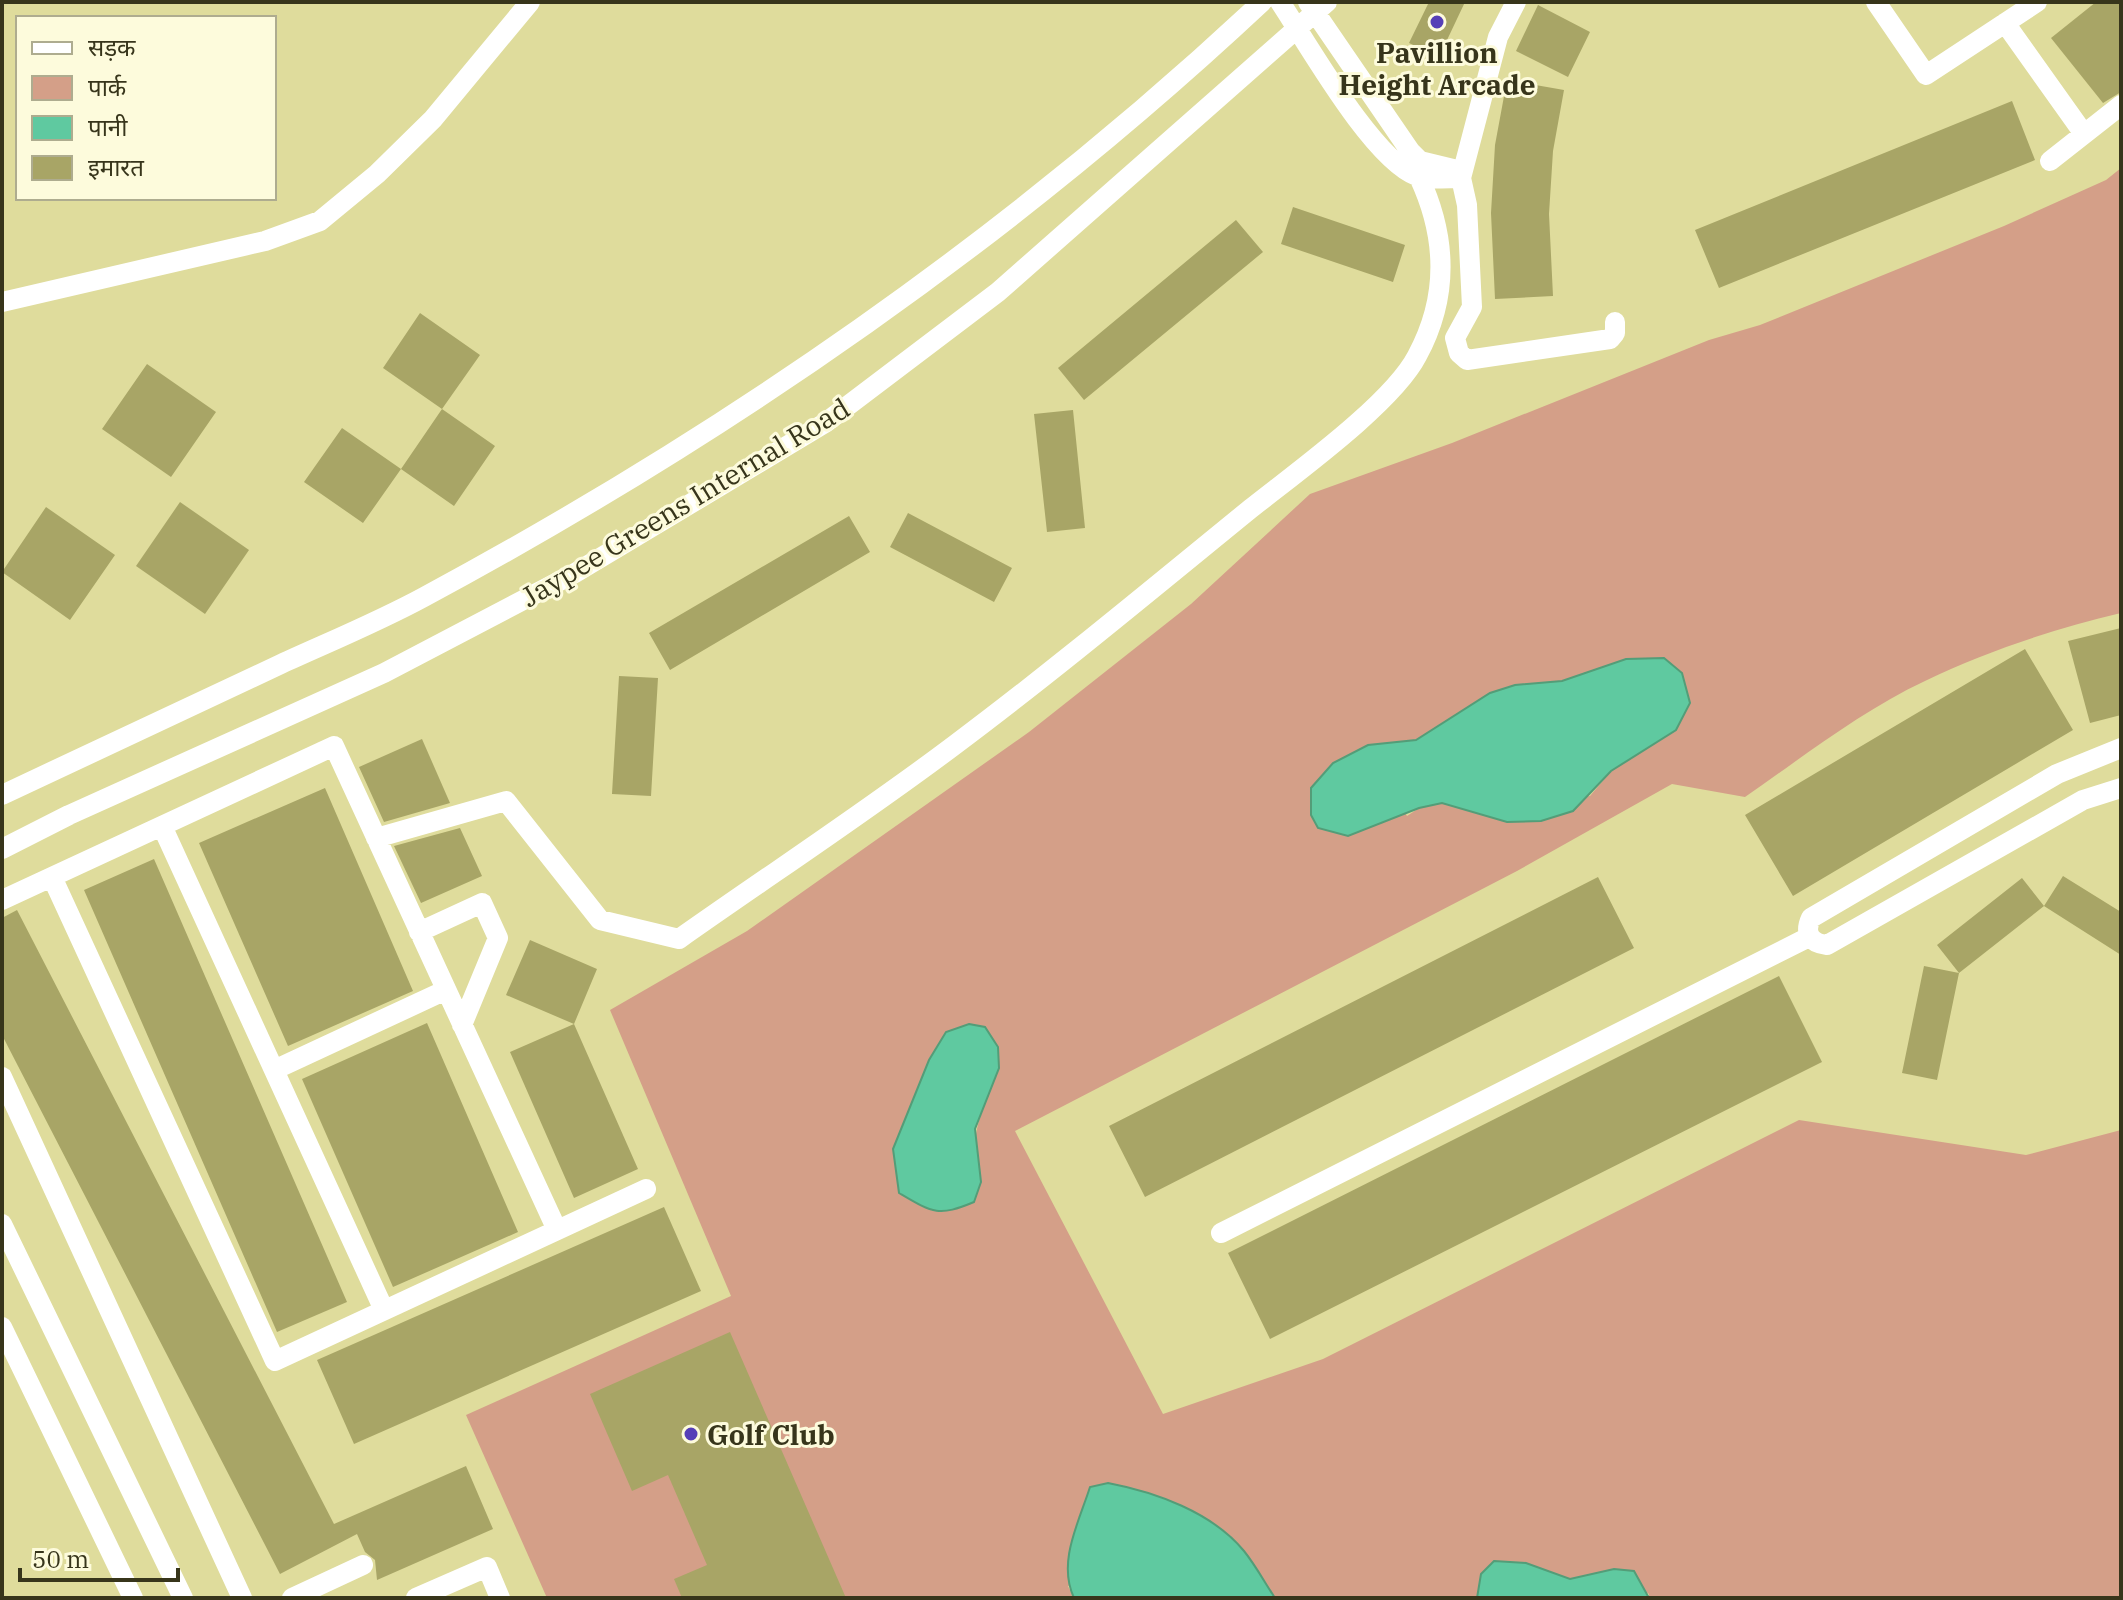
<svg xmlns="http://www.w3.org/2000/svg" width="2123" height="1600" font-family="'IBM Plex Serif','Noto Sans Devanagari',serif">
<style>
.green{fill:#d49f88;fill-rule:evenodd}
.water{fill:#5fc9a0;stroke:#539d78;stroke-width:2}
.building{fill:#a8a566}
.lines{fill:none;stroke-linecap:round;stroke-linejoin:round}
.minor{stroke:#fff;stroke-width:20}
.poi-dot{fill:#563fb7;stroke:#fdfbdc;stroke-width:3}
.labels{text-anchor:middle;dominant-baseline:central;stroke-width:6;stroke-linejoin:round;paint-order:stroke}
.poi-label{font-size:28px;font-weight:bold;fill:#37351b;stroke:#fdfbdc}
.street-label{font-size:28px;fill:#37351b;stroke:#fdfbdc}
</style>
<rect width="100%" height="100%" fill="#dfdc9c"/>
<!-- green -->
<path class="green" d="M2121,168V613C2054,629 1987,651 1925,681C1861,711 1803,757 1745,797L1672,784L1517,871L1015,1131L1163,1414L1323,1359L1799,1120L2026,1155L2121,1130V1598H1649V1594L1614,1569L1570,1580L1526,1563L1481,1574L1477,1598H1275L1243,1550L1068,1586L1074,1598H547L466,1415L731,1296L610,1010L747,931L1029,732L1191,604L1310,494L1452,443L1709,340L1760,325L2004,226L2106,180ZM1627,659L1675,730L1611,771L1590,796L1466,808L1442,803L1419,808L1407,816L1368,745L1416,740L1515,685L1562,681ZM998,1047C1001,1084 974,1112 975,1149H893L929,1060Z"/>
<!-- water -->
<path class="water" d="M1664,658L1682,673L1690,703L1676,730L1611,771L1573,811L1541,821L1507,822L1442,803L1419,808L1348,836L1318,828L1311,815V788L1333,763L1368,745L1416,740L1490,693L1515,685L1562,681L1626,659Z
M969,1024L985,1027L998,1047L999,1068L975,1129L981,1182L974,1202C938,1217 933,1213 899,1193L893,1149L929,1060L946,1032Z
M1108,1483C1155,1492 1212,1512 1244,1551C1256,1566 1265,1583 1275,1598H1074C1057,1562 1079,1522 1090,1487Z
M1494,1561L1526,1563L1570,1579L1614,1569L1634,1571L1649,1598H1477L1481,1574Z"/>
<!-- building -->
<path class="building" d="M1429,2H1465L1439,57L1409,43Z
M2096,2H2121V92L2103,103L2051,38Z
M1538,5L1590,32L1568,77L1516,51Z
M1507,80L1564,90L1553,151L1549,214L1553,296L1495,299L1491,213L1495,145Z
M2012,101L2035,160L1719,288L1695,230Z
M1293,207L1405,245L1393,282L1281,244Z
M1236,220L1263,252L1084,400L1058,368Z
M420,313L480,355L442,409L383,368Z
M147,364L216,412L171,477L102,429Z
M442,409L495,446L454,506L401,469Z
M1073,410L1085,528L1047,532L1034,414Z
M342,428L401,469L363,523L304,482Z
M180,502L249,550L205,614L136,566Z
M46,507L115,555L70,620L2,572Z
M908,513L1012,568L994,602L890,547Z
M849,516L870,552L670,670L649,633Z
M2121,628V715L2090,723L2068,641Z
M2025,649L2073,730L1793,896L1745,815Z
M619,676L658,678L651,796L612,794Z
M422,739L450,803L384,822L359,767Z
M325,788L413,991L288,1046L199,843Z
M460,828L482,876L421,903L394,846Z
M154,859L347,1302L277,1332L84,890Z
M2063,876L2121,912V955L2044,906Z
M1598,877L1634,948L1145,1197L1109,1126Z
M2022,878L2044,906L1959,973L1937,945Z
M17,910L334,1524L466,1466L493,1529L377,1580L375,1560L365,1552L357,1534L280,1574L2,1035V918Z
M530,940L597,969L574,1024L506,995Z
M1924,966L1959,973L1937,1080L1902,1073Z
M1779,976L1822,1062L1270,1339L1228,1253Z
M427,1023L518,1232L393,1287L302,1079Z
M574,1024L638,1169L574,1198L510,1052Z
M664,1207L701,1291L354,1444L317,1360Z
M730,1332L846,1598H682L674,1579L707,1565L668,1475L632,1491L590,1394Z"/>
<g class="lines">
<!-- minor -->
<path class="minor" d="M1280,2C1308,44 1373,160 1417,176C1430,180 1447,178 1461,178L1467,205L1472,307L1455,338L1459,353L1467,360L1610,339L1615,333V322
M1308,2L1410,151L1420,161L1453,169
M1876,2L1926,75L2037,2
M2005,23L2084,134
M2050,161L2121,105
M1461,178L1498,37L1516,2
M2,302L265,241L320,221L377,174L433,119L530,2
M2121,748L2057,774L1811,918C1804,933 1810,943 1827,945L2083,800L2121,788
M2,795C95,751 188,707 281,664C329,642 378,622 424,597C727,434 1011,237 1262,2
M162,826L384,1310
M376,838L506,801L600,920L679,939C771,874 866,812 956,744C1056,669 1152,589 1249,510C1294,474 1392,404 1417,356C1449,297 1447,237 1419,177
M2,849L69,815L384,673L575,573L825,423L998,292L1327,2
M52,877L275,1361L646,1189
M2,900L334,746L557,1230
M419,932L482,903L498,938L462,1025
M274,1070L446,990
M2,1077L242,1598
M2,1224L183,1598
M1221,1233L1809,937
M2,1327L133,1598
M292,1598L363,1565
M416,1598L487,1567L500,1598"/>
</g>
<!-- markers -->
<g class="poi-dot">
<circle cx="1437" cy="22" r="8"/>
<circle cx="691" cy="1434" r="8"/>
</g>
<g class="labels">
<!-- poi labels -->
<g class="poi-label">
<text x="1437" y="52">Pavillion<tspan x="1437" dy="32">Height Arcade</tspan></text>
<text x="707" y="1434" text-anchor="start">Golf Club</text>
</g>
<!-- street labels -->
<g class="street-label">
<text transform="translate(685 502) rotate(-31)">Jaypee Greens Internal Road</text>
</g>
</g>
<!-- border -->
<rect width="2123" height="1600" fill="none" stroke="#37351b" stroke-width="8"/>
<!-- legend -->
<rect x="16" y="16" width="260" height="184" fill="#fdfbdc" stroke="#aeac8f" stroke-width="2"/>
<rect x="32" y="42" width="40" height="12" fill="#ffffff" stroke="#aeac8f" stroke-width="2"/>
<text x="88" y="56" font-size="24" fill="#37351b">सड़क</text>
<rect x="32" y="76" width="40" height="24" fill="#d49f88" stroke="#aeac8f" stroke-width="2"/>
<text x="88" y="96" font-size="24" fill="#37351b">पार्क</text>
<rect x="32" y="116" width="40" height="24" fill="#5fc9a0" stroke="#aeac8f" stroke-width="2"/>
<text x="88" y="136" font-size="24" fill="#37351b">पानी</text>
<rect x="32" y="156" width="40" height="24" fill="#a8a566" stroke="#aeac8f" stroke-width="2"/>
<text x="88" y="176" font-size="24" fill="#37351b">इमारत</text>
<!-- scale -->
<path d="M20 1568v12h158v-12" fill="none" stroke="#37351b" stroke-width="4"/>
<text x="32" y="1568" font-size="24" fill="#37351b" stroke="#fdfbdc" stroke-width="6" paint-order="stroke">50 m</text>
</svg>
